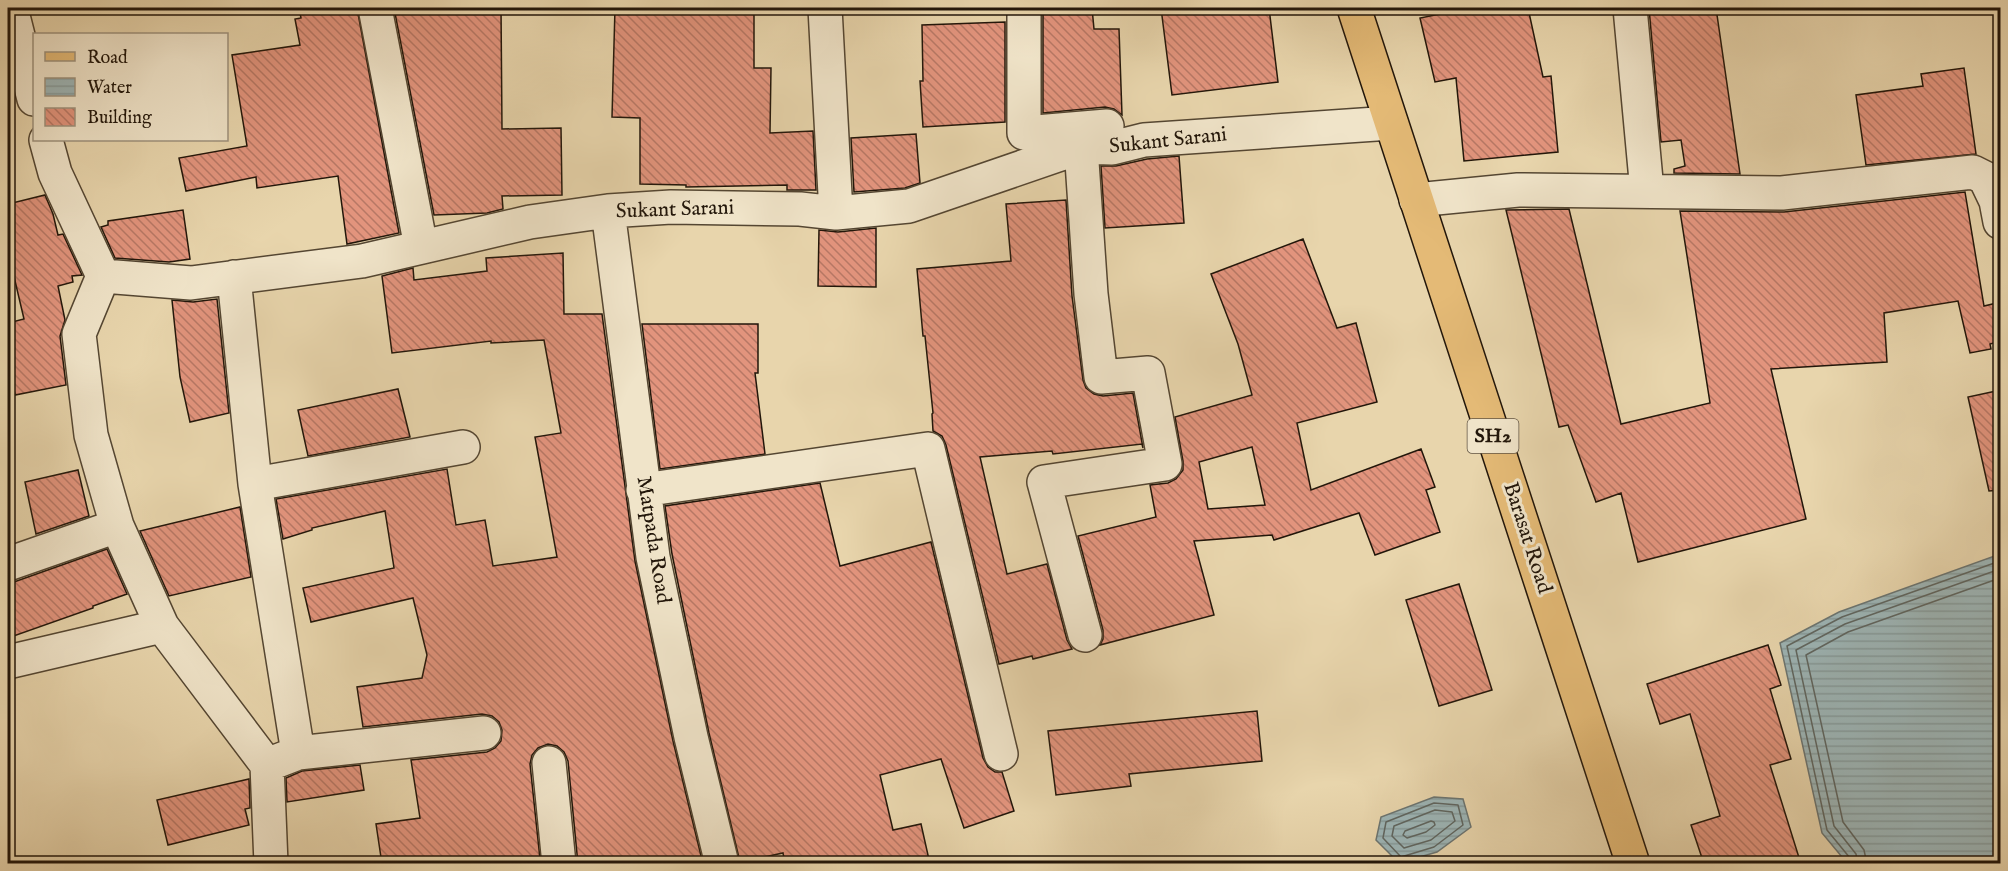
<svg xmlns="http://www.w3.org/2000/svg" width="2008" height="871" font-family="'IM FELL English',serif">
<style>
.water{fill:url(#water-rules);stroke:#6c7571;stroke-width:1.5}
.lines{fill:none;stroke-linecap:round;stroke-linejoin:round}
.shore{stroke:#606660;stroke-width:1.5}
.building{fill:url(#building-back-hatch);stroke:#22160a;stroke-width:1.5;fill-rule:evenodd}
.minor-casing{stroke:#544632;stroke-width:36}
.major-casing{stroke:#22160a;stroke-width:36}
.minor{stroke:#f0e4c9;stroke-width:33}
.major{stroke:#e4ba76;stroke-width:33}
.labels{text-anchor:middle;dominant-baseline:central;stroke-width:6;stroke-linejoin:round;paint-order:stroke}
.shield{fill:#f0e4c9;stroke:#605443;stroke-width:1.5}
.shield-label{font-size:20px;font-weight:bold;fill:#22160a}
.street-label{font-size:21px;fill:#22160a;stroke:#f0e4c9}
</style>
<defs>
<pattern id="water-rules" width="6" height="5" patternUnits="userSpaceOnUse" patternTransform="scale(1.5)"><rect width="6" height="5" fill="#9db5b6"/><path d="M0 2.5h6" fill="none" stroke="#879b9b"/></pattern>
<pattern id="building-back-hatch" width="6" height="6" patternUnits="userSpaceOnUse" patternTransform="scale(1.5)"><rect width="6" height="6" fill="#e2947d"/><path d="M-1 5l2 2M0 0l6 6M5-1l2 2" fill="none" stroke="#b77865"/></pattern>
</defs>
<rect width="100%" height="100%" fill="#e8d5ac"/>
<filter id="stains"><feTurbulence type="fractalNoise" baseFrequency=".00333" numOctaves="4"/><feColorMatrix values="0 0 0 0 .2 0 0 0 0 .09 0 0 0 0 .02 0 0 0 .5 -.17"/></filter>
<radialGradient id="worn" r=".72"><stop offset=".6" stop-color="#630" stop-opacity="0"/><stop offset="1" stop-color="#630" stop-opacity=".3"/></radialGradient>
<!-- water -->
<path class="water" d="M2000,554V863H1847L1822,833L1780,643L1839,612Z
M1434,797L1463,799L1471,827L1437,852L1399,863L1376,840L1381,817Z"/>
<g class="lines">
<!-- shore -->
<path class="shore" d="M1434,803L1458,805L1463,825L1434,847L1401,857L1383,838L1386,822Z
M1435,810L1452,812L1455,821L1431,840L1404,848L1392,836L1394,826Z
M1431,821L1434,822L1435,825L1426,832L1407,838L1403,835L1405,831Z
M1851,864L1850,858L1827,830L1787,646L1842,617L2000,561
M1858,864L1856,854L1834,826L1796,650L1845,624L2000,569
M1867,864L1864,850L1843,822L1806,655L1848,632L2000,578"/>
</g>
<!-- building -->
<path class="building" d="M299,8H357L399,233L347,244L338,176L257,188L256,177L186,191L179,158L247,146L232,55L300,45L295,19L301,18Z
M394,8H501L502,129L561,128L562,195L502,196L503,209L487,213L434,215Z
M615,8H754V68H771L770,133L813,131L816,190H787V185L686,187V185L640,184V118L612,117Z
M1043,8H1092L1094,29H1119L1122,115L1114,109L1105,107L1043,113Z
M1161,8H1269L1278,82L1172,95Z
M1470,8H1528L1543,77L1551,76L1558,152L1464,161L1456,78L1435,82L1420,18Z
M1649,8H1716L1740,174L1674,173V169L1685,166L1681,140L1661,142Z
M1005,22V122L923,127L920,81H923L922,25Z
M1964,68L1976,154L1866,165L1856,95L1923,86L1921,74Z
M916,134L920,183L905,188L854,192L851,138Z
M1179,156L1184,223L1105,228L1101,166H1116L1147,159Z
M1965,192L1984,306L2001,302V341L1990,344L1991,349L1970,353L1958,301L1884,313L1887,362L1771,369L1806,519L1638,562L1621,493L1596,502L1568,425L1559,427L1506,210L1569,209L1621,424L1710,403L1680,211L1784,212Z
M45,195L53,214L58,235L63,234L82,275L72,276L73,282L58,286L65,320L60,336L66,385L15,395L8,358V323L24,319L8,251V204Z
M1066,200L1072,296L1083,380L1086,388L1094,394L1103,396L1133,393L1143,448L1142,444L1053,454L1052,451L980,457L1007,574L1047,564L1067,640L1072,649L1033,659L1032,656L999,664L946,445L942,436L933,431L932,414L933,413L925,336H923L917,269L1011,261L1006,204Z
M183,210L190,259L169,262L115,258L101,227L108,225V221Z
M876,228V287L818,286L819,230L838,232Z
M1303,239L1337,328L1356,323L1377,402L1297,423L1311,490L1421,449L1435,487L1426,490L1440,532L1375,555L1359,513L1274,540L1272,535L1194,541L1214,615L1100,645L1103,639V630L1078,536L1156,517L1150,485L1168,483L1176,479L1183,470V461L1175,417L1252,395L1238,344L1211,274ZM1252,447L1265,505L1208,509L1199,462Z
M563,253L564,314H602L635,561L673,741L703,864H578L568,761L564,752L557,746L548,744L538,748L532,755L530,764L540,859L507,864H382L376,824L420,818L411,760L487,752L495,748L501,741L502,730L499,722L492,716L482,714L363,727L357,687L422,678L427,655L413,598L311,622L303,588L394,568L385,511L312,528V530L283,539L276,499L447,469L456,525L485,520L493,566L557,557L535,437L561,433L544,340L491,343V341L392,353L382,276L413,268L414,280L487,271L486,258Z
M217,299L229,413L190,422L180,377L172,300L193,302Z
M642,324H758V373H755L765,454L660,469Z
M398,389L410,437L308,456L298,410Z
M2001,390V490L1989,491L1968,397Z
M78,470L89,516L36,534L25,482Z
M820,483L840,566L931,542L983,758L988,767L995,772H1002L1014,811L964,828L941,759L880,775L893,830L921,824L930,864H785L783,853L740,862L709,733L672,554L665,506Z
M240,507L251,577L169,596L140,531Z
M107,549L127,594L93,606V608L8,638V582H14Z
M1459,584L1492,690L1439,706L1406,600Z
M1768,645L1781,685L1770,689L1791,759L1770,765L1801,864H1704L1691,825L1720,816L1690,714L1660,724L1647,684Z
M1257,711L1262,761L1129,774L1131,786L1056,795L1048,731Z
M360,765L364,790L287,802L286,778L302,771Z
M249,779L250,808L245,809L249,825L168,845L157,800Z"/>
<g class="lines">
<defs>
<path id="minor" d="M11,8L34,99
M375,8L421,247
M825,8L836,213
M1024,8V133L1107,126
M1630,8L1647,191
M46,140L55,173L103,276L191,283L362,261L530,222L608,211L671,207L800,209L836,213L909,206L1081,147L1112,148L1144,140L1391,123
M1081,147L1091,294L1101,377L1148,373L1165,464L1044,482L1085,635
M1416,200L1518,190L1782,193L1973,172L1985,178L1996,201L2000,222
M608,211L653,557L691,737L722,864
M103,276L79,334L91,435L117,526L162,626L267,765
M234,277L255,484L298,753L267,765L271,864
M255,484L463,447
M643,490L928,449L1001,754
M8,564L117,526
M8,662L162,626
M298,753L484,733
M549,763L559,864"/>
<path id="major" d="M1354,8L1633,864"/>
</defs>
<!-- minor casing -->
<use href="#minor" class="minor-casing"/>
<!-- major casing -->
<use href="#major" class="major-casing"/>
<!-- minor -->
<use href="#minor" class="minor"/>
<!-- major -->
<use href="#major" class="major"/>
</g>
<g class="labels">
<!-- shield labels -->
<rect class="shield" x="1467.5" y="419" width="51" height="34" rx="4.5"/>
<g class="shield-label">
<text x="1493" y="436">SH2</text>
</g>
<!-- street labels -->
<g class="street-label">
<text transform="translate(1168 141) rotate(-6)">Sukant Sarani</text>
<text transform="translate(675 210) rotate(-2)">Sukant Sarani</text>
<text transform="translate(1527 538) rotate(72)">Barasat Road</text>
<text transform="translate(653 540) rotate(81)">Matpada Road</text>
</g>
</g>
<!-- margin -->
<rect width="2008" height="871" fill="none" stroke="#e8d5ac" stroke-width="30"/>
<rect x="9" y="9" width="1990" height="853" fill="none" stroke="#22160a" stroke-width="3"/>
<rect x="15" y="15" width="1978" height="841" fill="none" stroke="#22160a" stroke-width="1.5"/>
<!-- legend -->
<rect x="33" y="33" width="195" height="108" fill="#f0e4c9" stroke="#9e927d" stroke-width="1.5"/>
<rect x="45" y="52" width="30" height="9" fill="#e4ba76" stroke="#9e927d" stroke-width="1.5"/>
<text x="87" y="63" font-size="18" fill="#22160a">Road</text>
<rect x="45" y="78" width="30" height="18" fill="url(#water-rules)" stroke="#9e927d" stroke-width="1.5"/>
<text x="87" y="93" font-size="18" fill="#22160a">Water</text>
<rect x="45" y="108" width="30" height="18" fill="url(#building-back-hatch)" stroke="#9e927d" stroke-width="1.5"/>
<text x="87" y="123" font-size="18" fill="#22160a">Building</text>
<rect width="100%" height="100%" filter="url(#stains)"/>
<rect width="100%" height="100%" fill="url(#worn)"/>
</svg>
